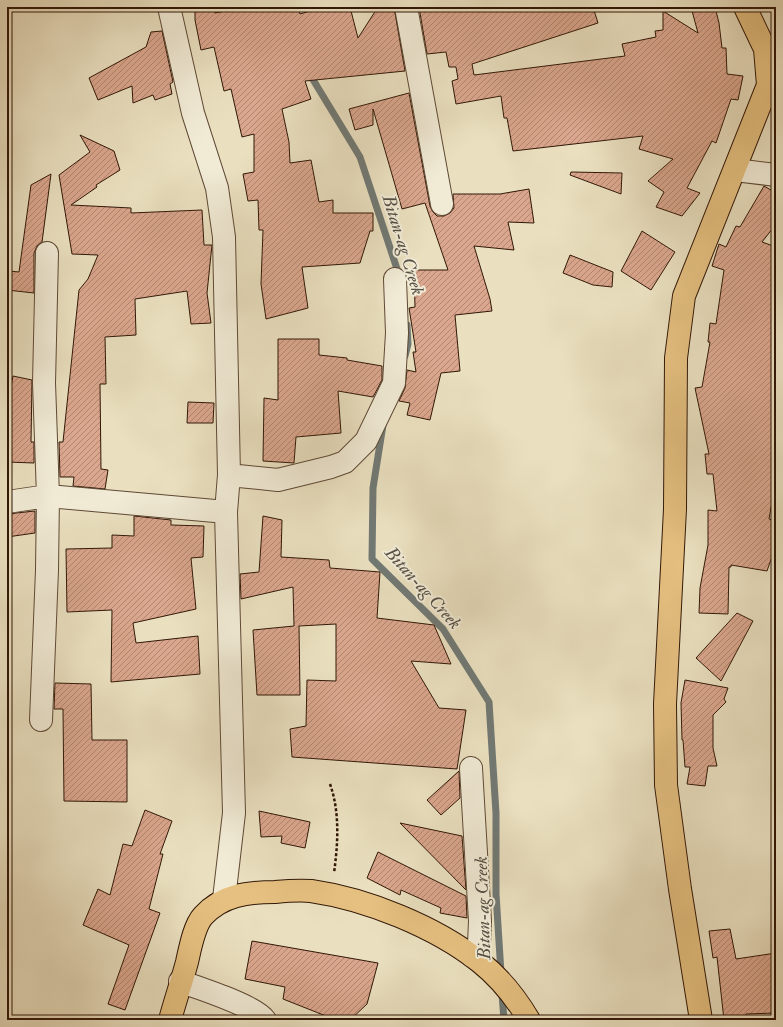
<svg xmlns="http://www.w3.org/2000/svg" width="783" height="1027" font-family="'IM FELL Double Pica',serif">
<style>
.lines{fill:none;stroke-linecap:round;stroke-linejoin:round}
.stream{stroke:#717974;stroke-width:7}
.building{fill:url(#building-hatch);stroke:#311707}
.minor-casing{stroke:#5f4935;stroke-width:24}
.major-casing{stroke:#311707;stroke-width:24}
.path{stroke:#311707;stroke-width:2.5;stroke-dasharray:3 2;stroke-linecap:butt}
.minor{stroke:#f1ebd6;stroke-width:22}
.major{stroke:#e5c080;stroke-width:22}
.labels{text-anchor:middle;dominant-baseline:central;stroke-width:4;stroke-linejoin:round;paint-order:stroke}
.water-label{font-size:18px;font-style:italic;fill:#565046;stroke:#f1ebd6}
</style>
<defs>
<pattern id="building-hatch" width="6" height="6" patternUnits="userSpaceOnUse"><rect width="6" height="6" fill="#daa68d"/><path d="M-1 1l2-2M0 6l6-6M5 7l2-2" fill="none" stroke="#b18671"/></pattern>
</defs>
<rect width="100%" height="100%" fill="#eae0c0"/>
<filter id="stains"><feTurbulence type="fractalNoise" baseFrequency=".005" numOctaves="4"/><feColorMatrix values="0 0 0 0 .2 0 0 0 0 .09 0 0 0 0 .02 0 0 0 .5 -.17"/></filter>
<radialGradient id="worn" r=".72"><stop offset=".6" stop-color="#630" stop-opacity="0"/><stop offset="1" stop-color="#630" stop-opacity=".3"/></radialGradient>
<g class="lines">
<!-- stream -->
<path class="stream" d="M309,73L360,157L400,278
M405,356L408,344L407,325
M383,425L373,488L372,559L443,629L489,702L496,813V894L501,973
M502,994L504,1020"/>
</g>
<!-- building -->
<path class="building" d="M195,7H214L215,13L245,7H298L300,14L323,7H350L358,38L378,7H394L405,71L305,81L311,99L282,109L289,142L290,163L311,160L319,202L333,200V213H373V231H370L360,263L302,267L308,308L266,319L261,284L263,230H259L258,200L248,201L243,174L254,172V134L242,137L231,89L224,91L214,47L201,50L195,20Z
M419,7H593L598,23L472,64L474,75L625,56L622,44L656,37L655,31L663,30V11L698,33L691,7H715L719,23L722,48H726L727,74L743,76L738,100L731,99L716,143L712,141L687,188L700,193L682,216L656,207L664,192L648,181L673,159L639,149L643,136L513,151L507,118H504L501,96L456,104L452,81L458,79L456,67H449L446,52L427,54Z
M162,31L173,82L170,84L172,94L155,100L153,95L133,103L132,86L98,100L89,78L146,47L151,32Z
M409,93L430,206L433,212L437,216H444L450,213L454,208L453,194H500L529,189L534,223L508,222L514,250L474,246L490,299L492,311L455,315L460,371L441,373L430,420L407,415L410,403L399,401L405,388L407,370L416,372L413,352H416L409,308L415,307L414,270H448L425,203L402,209L373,109V125L355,130L349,109Z
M80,135L114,151L120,170L96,185L97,187L71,205L131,208V213L202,210L204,245H212L207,293L211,323L191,324L187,291L135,299L136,335L105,337L106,384H100L101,469L108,470L105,489L73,486L74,477H60L59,442H63L79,290L88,279L98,255L72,254L59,175L90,152Z
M571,172L622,173L621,194L570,175Z
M51,174L42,242L37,246L34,253V293L7,290L9,271L19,272L31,185Z
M764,186L776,193V224L762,242L776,247V479L769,519L776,521V545L767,571L731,565V567H729L728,614L699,613L700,588L708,545V510L717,511L713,474H707L705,454H709L695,388L702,387L710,342H708L710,323L716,324L724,270L712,266L719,244L726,247L736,226L740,227Z
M642,231L675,252L651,290L621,271Z
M570,255L613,272L612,287L593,285L563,273Z
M278,339H319V355L347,358V360L382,366V380L373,397L338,391L341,433L296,437L294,463L263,461L264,398L278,400Z
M13,376L32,380L31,442H34V463L7,462V407Z
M188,402L214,403L213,423H187Z
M35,511V533L7,537V514Z
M134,516L171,520V525L204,526L203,557L191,558L196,609L133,623L136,643L198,636L200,674L111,682L112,610L67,612L66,549L112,548V535L134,536Z
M263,516L282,520L281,557L329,560L330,568L380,572L377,618L434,625L451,664L411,661L439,708L466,710L457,769L292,757L290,729L306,726L307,680L336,681V624L299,626L300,695H257L253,630L294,626L293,587L241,599L240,574L259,572Z
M737,613L753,621L721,681L696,658Z
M685,680L728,688L724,699L726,702L713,715V748L717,766H708L705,786L687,784L690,767H685L683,740H682L681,703Z
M55,683L91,684L92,740H127V802L64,801L63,709H54Z
M459,771L460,798L441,815L427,800Z
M145,810L172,821L160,854H163L149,909L160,913L125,1010L108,1004L129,945L83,925L98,889L110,895L123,844L132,846Z
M259,811L310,822L305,848L281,843L282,836L261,837Z
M400,823L462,836L466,890Z
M378,852L466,896L467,918L440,913L441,908L401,890L400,895L367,878Z
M730,929L736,959L776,953V1013L746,1014L747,1020H724L717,957L713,958L709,931Z
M252,941L378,963L367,1004L350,1020H336L283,999L285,987L245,979Z"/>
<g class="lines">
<defs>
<path id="minor" d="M169,7L193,113L217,188L224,237L229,475L226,512L234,813L224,899
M406,7L442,204
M735,170L776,175
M229,475L278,480L331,467L345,462L366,441L394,383L397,333L395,279
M7,502L48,496L226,512
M41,720L47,570L48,496L44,383L47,253
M471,768L480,921L479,944L472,956
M180,981C200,989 254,1005 265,1020"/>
<path id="major" d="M170,1020C175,1001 182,981 187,962C190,949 194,926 203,916C222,895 248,892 275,892C286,891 299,890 311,891C367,899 436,927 480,962C500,978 516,998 529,1020
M701,1020L680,889L666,785L665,704L675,509L676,358L684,296L768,85L765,49L745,7"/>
</defs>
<!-- minor casing -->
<use href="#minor" class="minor-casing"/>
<!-- major casing -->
<use href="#major" class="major-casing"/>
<!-- path -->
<path class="path" d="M330,784C340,812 338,844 334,873"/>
<!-- minor -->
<use href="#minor" class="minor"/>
<!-- major -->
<use href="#major" class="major"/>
</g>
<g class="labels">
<!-- water labels -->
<g class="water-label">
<text transform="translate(403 245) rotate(73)">Bitan-ag Creek</text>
<text transform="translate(423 588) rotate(48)">Bitan-ag Creek</text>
<text transform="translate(483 908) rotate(-92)">Bitan-ag Creek</text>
</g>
</g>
<!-- margin -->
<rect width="783" height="1027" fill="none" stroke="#eae0c0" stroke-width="24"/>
<rect x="8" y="8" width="767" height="1011" fill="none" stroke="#311707" stroke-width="2"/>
<rect x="12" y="12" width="759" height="1003" fill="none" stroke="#311707"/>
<rect width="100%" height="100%" filter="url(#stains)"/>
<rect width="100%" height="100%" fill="url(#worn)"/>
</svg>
